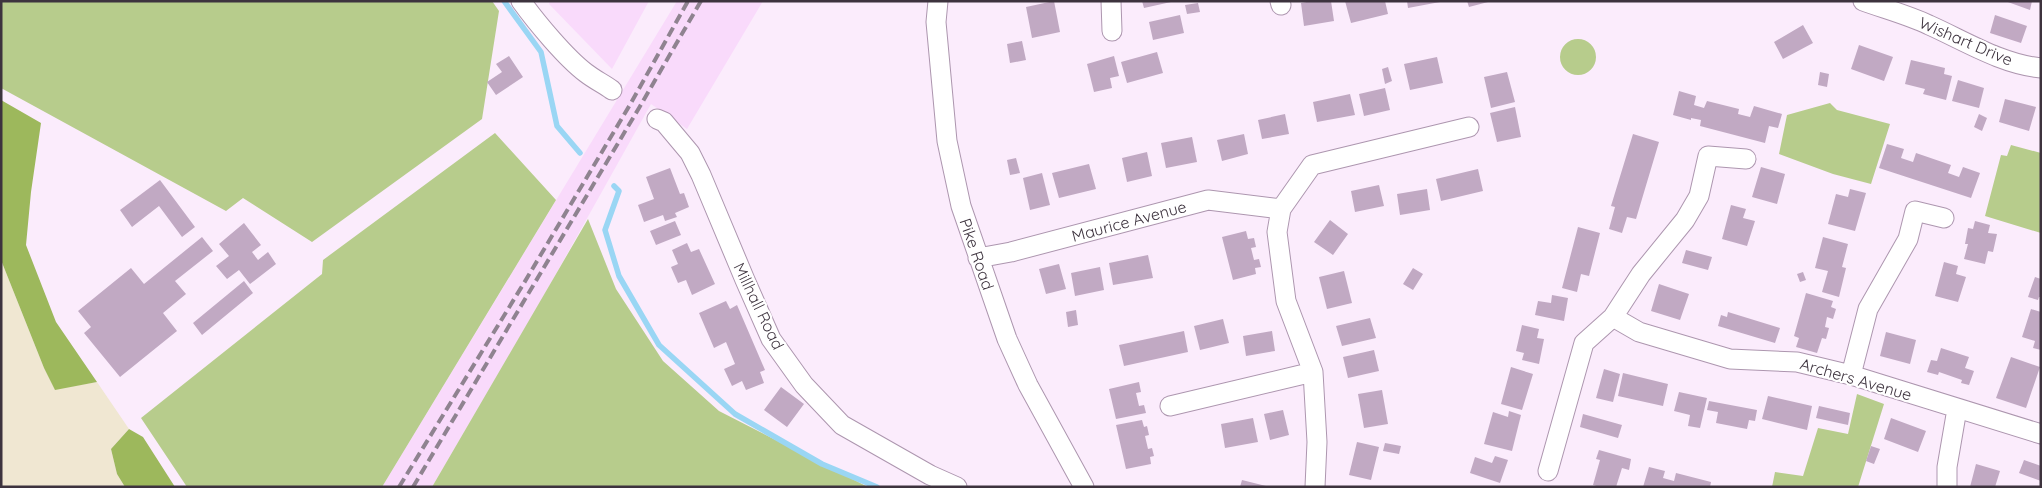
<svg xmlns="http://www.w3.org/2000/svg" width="2042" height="488" font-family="Quicksand,sans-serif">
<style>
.commercial{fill:#f0e7d2}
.built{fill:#f9dafb}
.green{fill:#b7cc8c}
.forest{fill:#9db85c}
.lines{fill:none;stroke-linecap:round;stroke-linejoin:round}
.stream{stroke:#9ad6f4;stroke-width:5.5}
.building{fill:#c1a9c3}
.minor-casing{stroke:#ad96af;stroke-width:21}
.minor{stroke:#fff;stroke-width:19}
.rail{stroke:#8f8390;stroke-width:4;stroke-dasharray:10 5;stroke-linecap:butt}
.labels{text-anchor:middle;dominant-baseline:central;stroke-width:4.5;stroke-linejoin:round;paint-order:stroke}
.street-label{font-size:16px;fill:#3d333e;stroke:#fff}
</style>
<rect width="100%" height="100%" fill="#fbecfc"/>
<!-- commercial -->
<path class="commercial" d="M1,260L44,368L55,389L97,382L129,429L111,449L117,474L125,487H1Z"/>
<!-- built -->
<path class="built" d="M550,1H649L612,69L549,4Z
M677,1H763L687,129L651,104L538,306L432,487H382Z"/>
<!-- green -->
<path class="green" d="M1,1H492L499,11L482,119L312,242L243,198L226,211L1,88Z
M1560 57a18 18 0 1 1 36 0a18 18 0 1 1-36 0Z
M1830,103L1837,110L1890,124L1871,184L1833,174L1779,154L1787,115Z
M495,133L556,200L382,487H187L141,418L322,274L323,260Z
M2011,145L2041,153V233L1985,216L2001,155L2007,156Z
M588,219L616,289L663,361L719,411L868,487H432Z
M1857,394L1884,404L1858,487H1772L1775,472L1803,476L1818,428L1848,434Z"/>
<!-- forest -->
<path class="forest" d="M1,100L41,123L31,192L26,245L56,322L97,382L55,390L44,368L1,260Z
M129,429L143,437L175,487H125L117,474L111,449Z"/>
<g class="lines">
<!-- stream -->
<path class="stream" d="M504,1L541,52L557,126L580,153
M614,186L619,191L605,230L619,276L659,345L735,414L822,464L877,487"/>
</g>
<!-- building -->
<path class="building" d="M1054,1L1060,32L1032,38L1026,7Z
M1142,1H1171V2L1144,8Z
M1312,1H1331L1334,21L1304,26L1301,3Z
M1345,1H1385L1388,14L1351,23Z
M1407,1H1439L1440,2L1408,8Z
M1467,1H1488V2L1469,7Z
M2005,1H2032L2030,10Z
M1198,3L1200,12L1187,14L1185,5Z
M1180,15L1184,33L1153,40L1149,22Z
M1995,15L2027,26L2021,43L1990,33Z
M1803,25L1813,43L1783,59L1774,42Z
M1022,41L1026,60L1010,63L1007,44Z
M1859,45L1893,57L1884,81L1851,69Z
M1157,52L1163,73L1127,83L1121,62Z
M509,56L523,77L496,95L487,82L502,72L496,64Z
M1114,56L1119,76L1110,78L1112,88L1094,92L1087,64Z
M1437,57L1443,83L1410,90L1404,64Z
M1911,60L1945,68L1944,74L1952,76L1946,100L1923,94L1925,89L1905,84Z
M1388,67L1392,81L1385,84L1382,69Z
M1507,72L1515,102L1491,108L1484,77Z
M1820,72L1829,74L1827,87L1818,85Z
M1958,80L1984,88L1979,108L1952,101Z
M1385,88L1390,110L1364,116L1359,94Z
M1679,91L1696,96L1694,105L1704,108L1707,101L1739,109L1738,114L1750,117L1754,106L1782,114L1778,128L1769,126L1765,143L1700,126L1701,120L1691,118V120L1673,115Z
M1350,94L1355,115L1317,122L1313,102Z
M2005,99L2036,107L2029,131L1999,122Z
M1515,107L1521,137L1497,142L1490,113Z
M1285,114L1289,134L1262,139L1258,120Z
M1979,114L1987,118L1982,131L1974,127Z
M1244,134L1248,154L1222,161L1217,140Z
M1633,134L1659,142L1636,219L1627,217L1622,233L1609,229L1615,207L1611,206Z
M1192,137L1197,162L1166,168L1161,143Z
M1887,144L1904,149L1901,158L1913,162L1916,153L1951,165L1948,173L1959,177L1963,167L1980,173L1971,198L1879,168Z
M1147,152L1152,176L1127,182L1122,158Z
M1016,158L1020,173L1010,175L1007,160Z
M1089,164L1096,189L1059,198L1052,173Z
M1761,167L1785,174L1777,204L1752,197Z
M670,168L680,194L684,193L689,207L675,213L677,217L665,221L663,215L644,222L638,205L654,199L646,177Z
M1478,169L1483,191L1441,201L1436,179Z
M1042,173L1050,205L1030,210L1023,178Z
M160,180L195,227L182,237L159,206L132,227L120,210Z
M1379,185L1384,206L1355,212L1351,191Z
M1427,189L1430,210L1400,215L1397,194Z
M1850,189L1866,193L1855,231L1828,224L1836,194L1848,197Z
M1731,205L1746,209L1743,218L1755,221L1747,246L1722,239Z
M1330,220L1348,234L1333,255L1314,242Z
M675,221L681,235L656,245L650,231Z
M1975,221L1990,225L1988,233L1997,234L1993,252L1988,251L1985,264L1964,259L1968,244H1965L1968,228L1973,229Z
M244,223L261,245L252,252L258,260L268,252L276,264L250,284L239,270L227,279L216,266L229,256L219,244Z
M1578,227L1600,233L1589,276L1581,274L1577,292L1562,288Z
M1246,231L1248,239L1254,238L1256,247L1251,248L1254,260L1259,259L1261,267L1255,268L1256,274L1233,280L1222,237Z
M202,237L213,251L175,281L186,294L163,313L177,331L120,377L84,333L91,327L78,311L131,268L144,284Z
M1823,237L1848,244L1842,267L1846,268L1839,297L1822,292L1828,271L1815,268Z
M687,243L691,252L699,249L715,284L692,295L686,280L678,283L671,267L678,264L672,250Z
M1686,250L1712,257L1708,270L1682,263Z
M1148,255L1153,278L1113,285L1109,263Z
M1944,262L1958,266L1956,274L1966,277L1958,302L1935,296Z
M1059,264L1066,289L1046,294L1039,269Z
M1100,267L1104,290L1075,296L1071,273Z
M1413,268L1423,274L1413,290L1403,284Z
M1344,271L1352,303L1327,309L1319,277Z
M1803,272L1806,280L1800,282L1797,274Z
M2035,277L2041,279V297H2039L2038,300L2028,297Z
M244,281L253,293L202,335L193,323Z
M1659,284L1689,294L1680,320L1651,311Z
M1806,293L1833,301L1831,307L1836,309L1833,319L1827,317L1825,327L1829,328L1826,339L1822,338L1817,353L1796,347L1799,338L1794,336Z
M1552,295L1568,298L1564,321L1535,315L1538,301L1551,303Z
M726,301L730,309L737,305L765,370L760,372L764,383L746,390L742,381L732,386L724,369L735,364L726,342L714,348L699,313Z
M2031,309L2041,312V350L2033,348L2035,341L2022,337Z
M1076,310L1078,325L1068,327L1066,312Z
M1728,312L1780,328L1775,343L1718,326L1721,315L1727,317Z
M1370,318L1376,338L1342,346L1336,326Z
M1223,319L1229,343L1200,350L1194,326Z
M1522,325L1539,329L1537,338L1544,339L1539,364L1522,360L1524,353L1516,351Z
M1184,331L1188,352L1124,366L1119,345Z
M1272,331L1275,351L1246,356L1243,336Z
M1886,332L1916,340L1910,364L1880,356Z
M1941,348L1969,357L1965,368L1974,371L1969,385L1961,383L1962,380L1939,372L1938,375L1927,372L1931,360L1937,361Z
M1374,350L1379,371L1348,378L1343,357Z
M2011,357L2040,367L2026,408L1996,398Z
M1511,367L1533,374L1522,410L1501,404Z
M1604,369L1620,374L1613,402L1596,398Z
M1623,373L1668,384L1663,406L1618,396Z
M1139,382L1141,392L1136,393L1139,406L1144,405L1146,413L1116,419L1109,389Z
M781,387L804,404L787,427L764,410Z
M1382,390L1388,424L1364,428L1358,394Z
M1679,392L1707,398L1700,428L1688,426L1690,415L1674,411Z
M1768,396L1812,406L1807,430L1762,419Z
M1709,401L1757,410L1755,421L1749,420L1747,429L1716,423L1718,412L1707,410Z
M1819,406L1850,413L1848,425L1816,418Z
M1283,410L1289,435L1270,440L1264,414Z
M1509,411L1521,415L1512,451L1484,444L1493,412L1508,417Z
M1583,414L1622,425L1618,438L1580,427Z
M1253,418L1258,442L1225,448L1221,424Z
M1891,418L1926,431L1918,452L1884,439Z
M1142,420L1144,427L1147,426L1149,435L1145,436L1148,449L1152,448L1154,456L1150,457L1151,464L1126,469L1116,425Z
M1357,442L1379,447L1371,480L1349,475Z
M1385,443L1401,446L1399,454L1383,451Z
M1871,446L1880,449L1874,464L1866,461Z
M1599,450L1631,459L1629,470L1622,468L1616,487H1600L1593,485L1600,460L1596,459Z
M1495,456L1508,460L1500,483L1470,473L1475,457L1492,463Z
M2024,460L2041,466V481L2019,473Z
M1976,464L2000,471L1995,487H1970Z
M1649,467L1665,471L1663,478L1674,481L1676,473L1711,482L1710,487H1643Z
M1242,480L1266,486V487H1240Z"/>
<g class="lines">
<defs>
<path id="minor" d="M521,1C536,22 566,58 586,73C595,80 604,84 612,90
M938,1L936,22L947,141L961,206L1007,339L1028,385L1084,487
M1111,1L1112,31
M1280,1L1281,5
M1863,1C1885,9 1908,15 1929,25C1965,41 2001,64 2041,68
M657,119L664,122L690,153L701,175L745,280L771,339L804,385L842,425L930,475L957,487
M1281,209L1312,165L1469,127
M978,258L1011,252L1208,200L1281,209L1277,232L1286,301L1313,372L1317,442L1315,487
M1613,317L1639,332L1730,359L1797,362L1851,375L2041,434
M1851,375L1868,309L1908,239L1915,211L1944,218
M1170,406L1313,372
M1548,471L1584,343L1613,317L1641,274L1685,220L1699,196L1708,156L1746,159
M1947,487V467L1957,409"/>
</defs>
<!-- minor casing -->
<use href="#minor" class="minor-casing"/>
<!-- minor -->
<use href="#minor" class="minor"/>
<!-- rail -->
<path class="rail" d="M399,487L524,283L631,103L688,1
M413,487L639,108L701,1"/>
</g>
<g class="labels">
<!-- street labels -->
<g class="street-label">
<text transform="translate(1966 41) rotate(23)">Wishart Drive</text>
<text transform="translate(1129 221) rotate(-15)">Maurice Avenue</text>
<text transform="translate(977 254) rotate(71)">Pike Road</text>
<text transform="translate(759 306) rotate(64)">Millhall Road</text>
<text transform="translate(1856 379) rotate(16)">Archers Avenue</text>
</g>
</g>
<!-- border -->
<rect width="2042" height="488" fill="none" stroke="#3d333e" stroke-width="5"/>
</svg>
